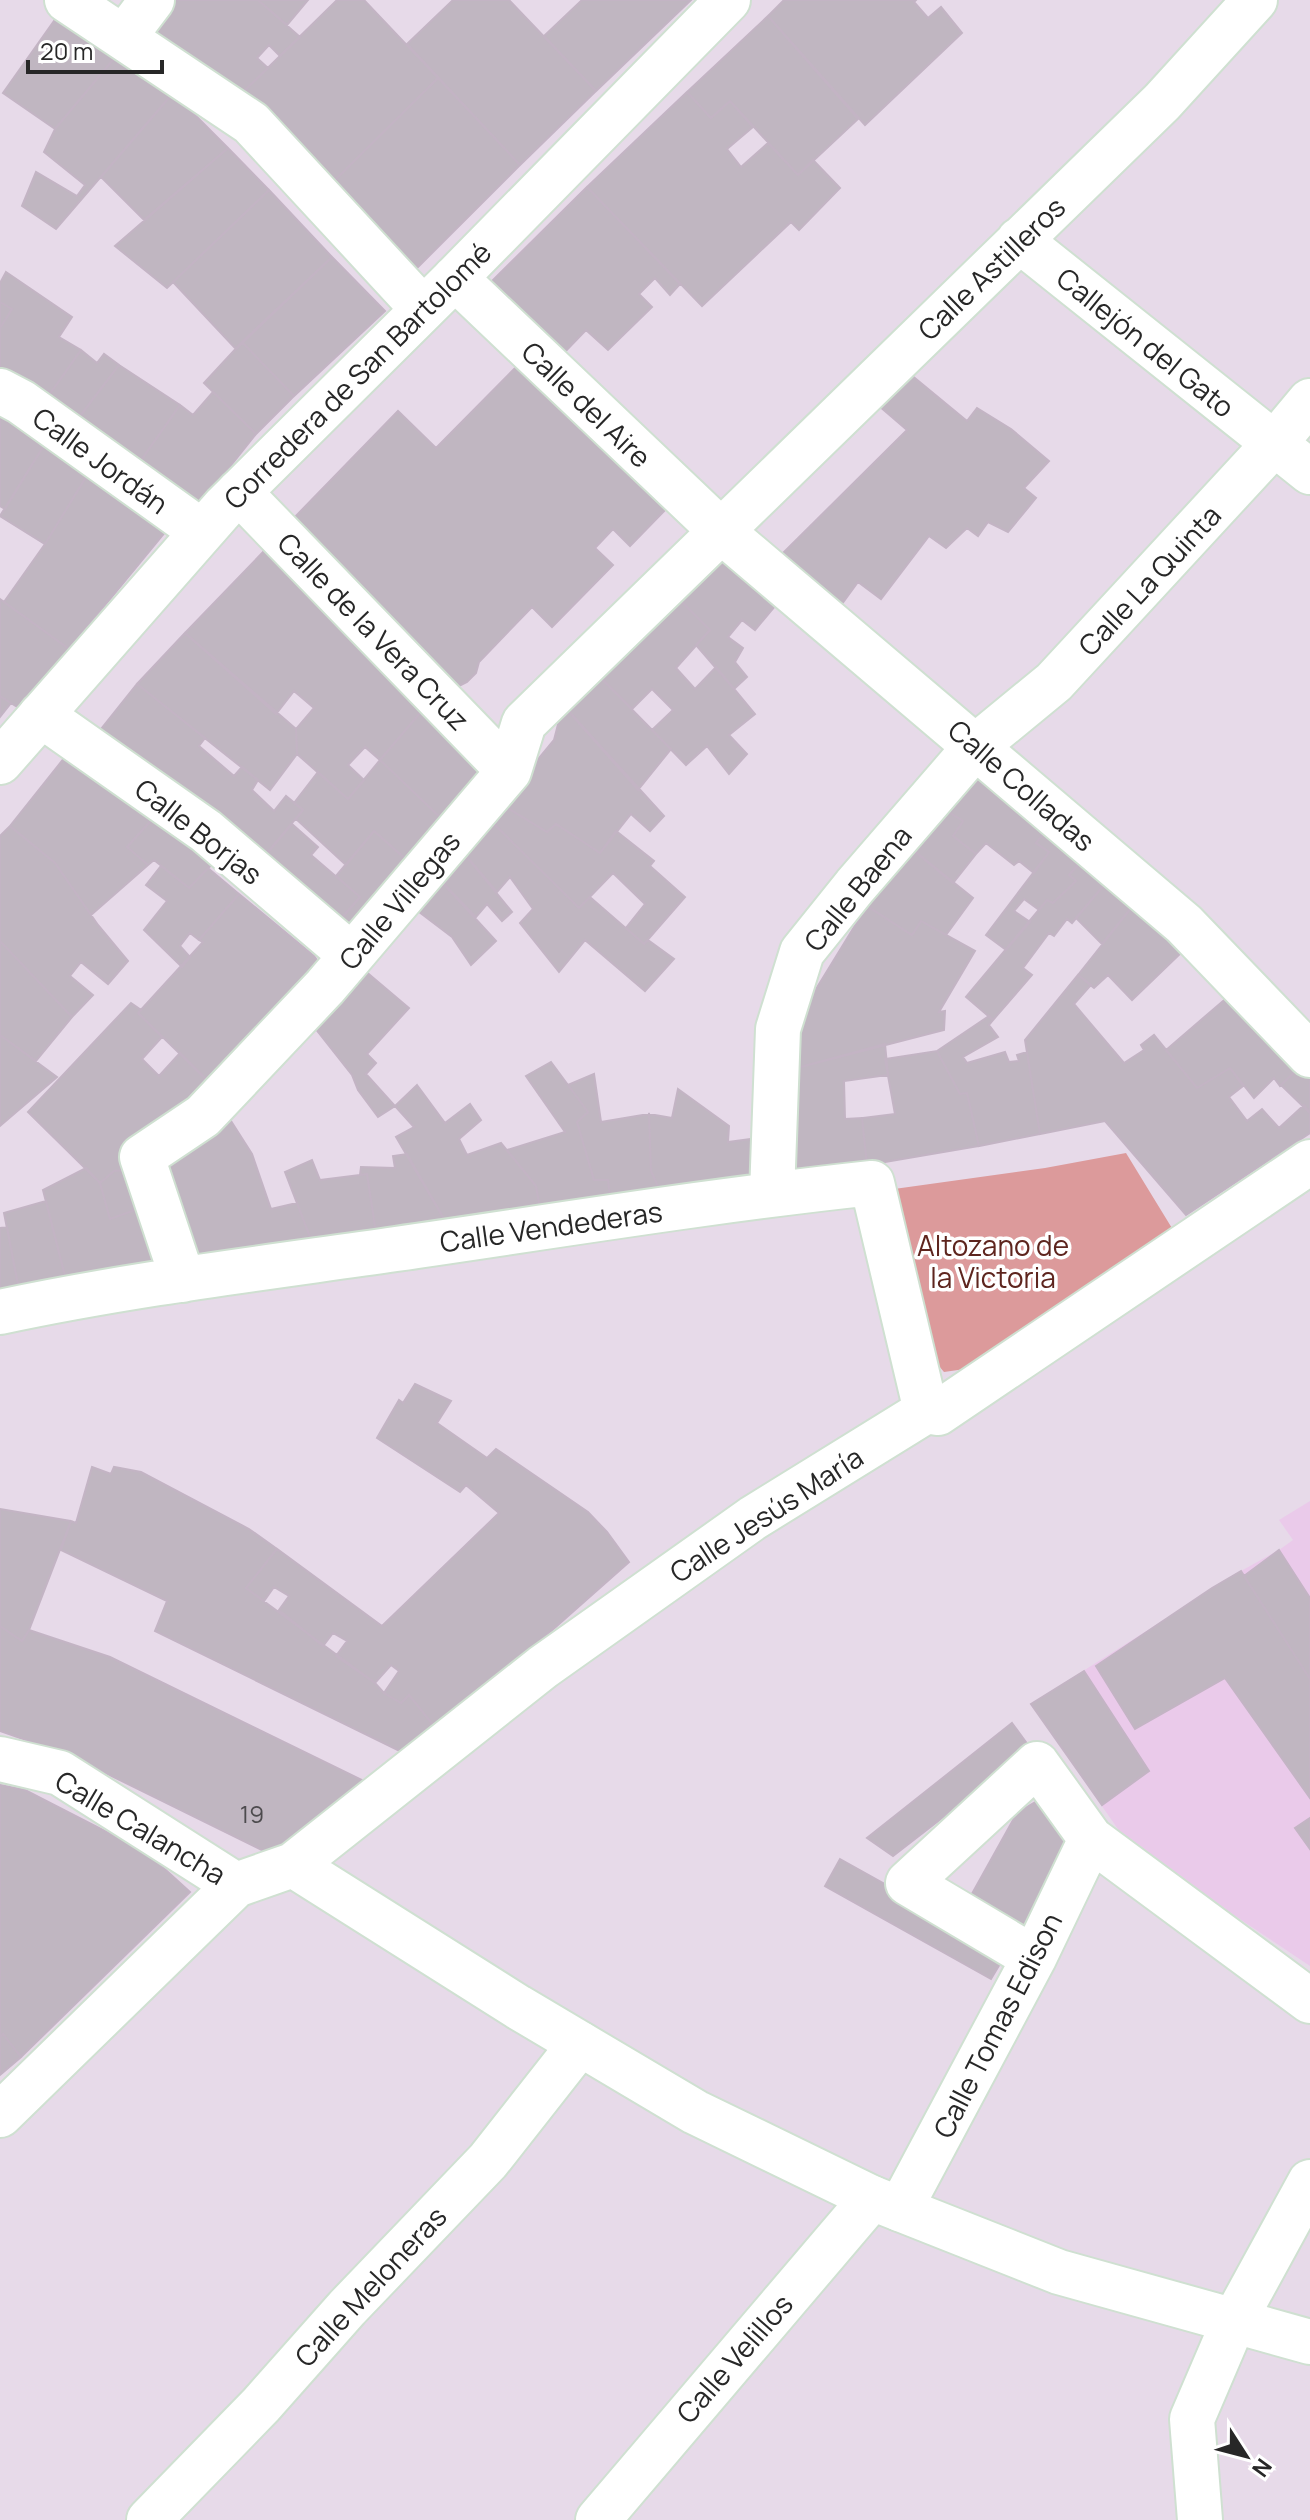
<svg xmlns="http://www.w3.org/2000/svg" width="1310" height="2520" font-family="Manrope,sans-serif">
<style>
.education{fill:#eacaea}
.green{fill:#dc9a9b}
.building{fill:#c0b6c1;stroke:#c3b4c4;stroke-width:2}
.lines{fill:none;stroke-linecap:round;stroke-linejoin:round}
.street-casing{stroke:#cfe0d1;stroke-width:48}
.secondary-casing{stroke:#cfe0d1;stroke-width:48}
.street{stroke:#fff;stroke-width:44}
.secondary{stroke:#fff;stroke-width:44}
.labels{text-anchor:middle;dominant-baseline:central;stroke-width:7;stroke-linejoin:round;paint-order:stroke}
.number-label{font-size:24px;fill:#4d4b4e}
.street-label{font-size:28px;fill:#272727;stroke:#fff}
.park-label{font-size:28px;fill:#5e251e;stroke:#fff}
</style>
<rect width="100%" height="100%" fill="#e7dae9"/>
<!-- education -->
<path class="education" d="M1310,1501V1966L1129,1845L1031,1704L1241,1571L1279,1550L1293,1540L1279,1520Z"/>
<!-- green -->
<path class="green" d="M1126,1153L1178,1238L993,1365L944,1372L921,1345L887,1190L1045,1168Z"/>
<!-- building -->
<path class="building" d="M170,0H258L300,37L280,56L269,45L257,58L268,68L235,100L143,33Z
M258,0H308L287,25Z
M337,0H364L438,78L328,187L235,100Z
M453,0H509L596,91L520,165L407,44Z
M582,0H691L596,91L544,36Z
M784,0H916L914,2L928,18L941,7L962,33L865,125L768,16Z
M59,14L117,55L55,129L3,93Z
M768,16L858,119L798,175L730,101L711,118L687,92Z
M117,55L173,93L56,229L22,206L36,172L77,196L85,185L44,152L55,129Z
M438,78L520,165L411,274L328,187Z
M687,92L711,118L730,101L753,127L727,149L741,167L768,143L798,175L813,160L840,188L799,230L791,222L702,306L587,187Z
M173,93L228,148L144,220L101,177Z
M228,148L269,190L167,288L115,246Z
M587,187L680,284L670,295L655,278L639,294L652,307L608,350L586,330L558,359L486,287Z
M269,190L332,257L236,349L173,282Z
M332,257L385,311L294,396L242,342Z
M6,272L72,317L59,337L81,350L47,398L0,369V328L12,309L0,302V283Z
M0,302L12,309L0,328Z
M242,342L294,396L256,434L204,383Z
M81,350L97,363L104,354L119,365L78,419L47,398Z
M523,360L670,505L630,546L613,529L595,548L613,565L552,627L532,607L479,662L476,673L467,682L455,688L291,521L398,411L436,448Z
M119,365L180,405L137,466L73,425Z
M910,374L967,421L977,408L1011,429L1049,461L1024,488L1036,498L1008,532L988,522L978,536L967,528L946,548L929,536L881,599L858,582L836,612L775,561L907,430L879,406Z
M213,392L256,434L197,508L137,466L180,405L193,415Z
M0,417L46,442L5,509L0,506Z
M46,442L91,469L45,544L0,516Z
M91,469L171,525L69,649L4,602L45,544Z
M265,550L426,706L380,760L365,747L348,765L364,780L348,799L297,754L296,729L314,708L294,691L276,714L185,633Z
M712,552L775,606L755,630L742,620L728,637L743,648L735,662L747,677L734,689L696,645L710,630L672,592Z
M672,592L710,630L676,668L695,689L716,667L755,714L729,735L747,754L729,774L707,746L686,765L652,730L673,710L652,689L632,709L593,670Z
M0,599L69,649L22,710L0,696Z
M185,633L296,729L297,754L270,790L137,684Z
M593,670L671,749L638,790L563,705Z
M137,684L205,738L199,746L234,776L242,767L258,780L252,790L274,811L286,796L303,810L257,865L97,734Z
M0,696L11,703L0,717Z
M563,705L664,816L650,831L631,814L600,853L556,824L547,832L501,804L554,740Z
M426,706L493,769L446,823L380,760Z
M73,747L157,814L127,847L148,865L91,915L55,863L10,826Z
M380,760L446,823L409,862L374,831L346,865L296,819L303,810L294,803L318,772L348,799Z
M977,767L1048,828L1036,843L1049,852L1034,873L1019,861L1014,865L986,843L976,854L953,836L963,821L944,809Z
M501,804L547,832L556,824L600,853L616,831L654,861L650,866L685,897L644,944L626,928L645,904L613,873L579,908L489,819Z
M944,809L963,821L953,836L976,854L953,883L912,849Z
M157,814L217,859L189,888L154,860L148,865L127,847Z
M489,819L579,908L590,897L644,944L648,940L674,959L645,991L585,940L559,972L520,923L533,909L510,877L497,892L462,851Z
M292,824L318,847L311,855L360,897L332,929L257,865Z
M10,826L55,863L98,925L128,961L108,984L81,962L70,976L93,995L72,1017L0,941V836Z
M1048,828L1085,857L1069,875L1076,881L1053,903L1047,900L1039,910L1024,899L1014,911L1030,922L1006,950L986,935L1049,852L1036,843Z
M374,831L417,869L350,946L332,929L360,897L336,876Z
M912,849L973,898L946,935L921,921L912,935L867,906Z
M462,851L512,912L502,921L487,904L476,917L439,879Z
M1085,857L1110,878L1072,923L1067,919L1054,936L1049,933L1023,968L1032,975L993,1020L966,997L1047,900L1053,903L1076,881L1069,875Z
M161,866L189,888L208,868L239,894L199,940L190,933L180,946L190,957L182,967L144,930L167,901L146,885Z
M1110,878L1136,902L1102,944L1076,918Z
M439,879L496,941L471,965L452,937L414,908Z
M239,894L314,956L318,962L218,1091L138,1013L203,942L199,940Z
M1136,902L1185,949L1132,1000L1108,975L1094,988L1078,975Z
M867,906L912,935L921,921L975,951L939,1012L945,1011L944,1030L793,1069L805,1007Z
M0,941L72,1017L36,1061L0,1035Z
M364,970L409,1008L367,1054L376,1063L366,1074L395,1106L378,1117L358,1090L352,1075L315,1028Z
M1078,975L1091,985L1074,1004L1124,1063L1144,1050L1141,1045L1154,1035L1197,1088L1230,1068L1243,1086L1229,1097L1247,1121L1262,1109L1279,1128L1304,1105L1310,1113V1133L1186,1215L1105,1121L1040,1134L1025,1040Z
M1230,995L1301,1066L1280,1086L1274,1078L1254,1098L1230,1068L1197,1088L1166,1050Z
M131,1003L141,1010L138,1013L162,1037L142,1059L159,1076L180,1053L218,1091L136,1169L114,1171L100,1183L28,1112Z
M989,1016L993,1020L989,1025L998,1037L963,1057L967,1063L1005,1052L1009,1062L1019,1061L1017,1055L1027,1052L1040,1134L979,1146L967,1093L960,1094L937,1051Z
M0,1035L57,1077L0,1126Z
M885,1044L888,1075L844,1081L845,1119L862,1118L867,1165L792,1179L793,1069Z
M937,1051L960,1094L967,1093L979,1146L867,1165L862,1118L895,1114L885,1059Z
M551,1062L588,1112L577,1122L594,1180H608L611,1206L541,1215L536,1186L507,1150L565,1132L526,1076Z
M1301,1066L1310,1075V1113L1281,1085Z
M594,1074L601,1122L649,1114L651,1171L664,1200L611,1206L608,1180H594L577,1122L588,1112L568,1085Z
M417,1085L445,1123L470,1104L481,1120L459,1139L467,1155L501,1143L536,1186L541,1215L448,1226L396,1137L414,1127L395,1106Z
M678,1089L729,1126L728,1142L759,1138L760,1184L664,1200L651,1171L649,1114L672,1118Z
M231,1121L252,1154L271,1209L297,1203L310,1237L192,1259L161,1170Z
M407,1154L448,1226L376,1233L367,1174L360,1175L361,1167L395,1168L393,1156Z
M312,1160L320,1180L367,1174L376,1233L310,1237L285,1172Z
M86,1168L100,1183L110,1219L149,1205L167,1269L67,1284L43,1190Z
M136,1169L149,1205L110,1219L100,1183L114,1171Z
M46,1201L67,1284L20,1295L4,1213Z
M7,1227L20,1295L0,1299V1228Z
M415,1384L451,1401L437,1423L487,1458L496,1449L588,1512L607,1532L629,1562L438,1731L409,1695L401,1703L384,1693L399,1671L391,1665L375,1683L336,1656L347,1641L333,1633L323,1646L279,1610L289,1596L274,1587L264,1601L246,1588L277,1549L382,1626L499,1513L466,1485L460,1492L377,1438L399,1400L403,1403Z
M92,1467L111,1474L114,1467L141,1472L249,1529L277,1549L246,1588L375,1683L384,1693L401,1703L409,1695L438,1731L410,1756L155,1631L167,1601L61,1550L71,1521L76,1523Z
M0,1509L71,1521L29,1630L22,1641L0,1626Z
M1279,1550L1310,1598V1679L1244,1576Z
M1241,1571L1310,1679V1798L1225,1678L1135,1729L1096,1666L1212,1588Z
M0,1626L22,1641L29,1630L110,1657L370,1784L286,1862L69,1755L0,1731Z
M1084,1671L1149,1771L1102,1805L1031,1704Z
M1012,1723L1031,1749L893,1856L867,1838Z
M0,1785L25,1790L146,1852L190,1892L21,2057L3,2034L0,2037Z
M1042,1798L1072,1843L1023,1930L969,1899L1017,1813Z
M1310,1818V1849L1295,1828Z
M840,1859L1007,1952L991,1979L825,1886Z
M3,2034L21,2057L0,2075V2037Z"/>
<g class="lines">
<defs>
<path id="street" d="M67,0L251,123L423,309
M124,37L152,0
M1019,240L1310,472
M455,278L720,530L1184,924L1310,1055
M0,391L21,402L201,531
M239,492L509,771
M41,715L206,831L351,955
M772,1194L778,1029L802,952L855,886L976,746L1054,682L1273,445L1310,401
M183,1280L142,1157L203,1116L325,987L509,771L524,723L1162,102L1255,0
M0,1312C131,1284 264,1268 396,1249C555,1226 713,1200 872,1183L926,1411
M1034,1958L908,1883L1037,1764L1091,1839L1310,2001
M900,2209L1034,1958L1091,1839
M149,2520L261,2405L347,2308L488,2161L580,2044
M598,2520L872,2198
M1200,2520L1192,2419L1234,2321L1310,2182"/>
<path id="secondary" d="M0,762L225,506L455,278L728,0
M0,1759L60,1773L236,1885
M293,1865L518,2007L695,2112L872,2198L1059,2272L1310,2342
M0,2115L236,1885L293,1865L543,1667L753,1518L926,1411L938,1413L1310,1162"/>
</defs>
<!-- street casing -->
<use href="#street" class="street-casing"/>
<!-- secondary casing -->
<use href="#secondary" class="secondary-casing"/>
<!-- street -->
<use href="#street" class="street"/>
<!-- secondary -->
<use href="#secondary" class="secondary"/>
</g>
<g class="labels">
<!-- number labels -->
<g class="number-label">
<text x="252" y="1813">19</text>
</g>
<!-- street labels -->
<g class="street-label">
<text transform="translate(991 268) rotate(-44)">Calle Astilleros</text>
<text transform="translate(1146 342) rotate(39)">Callejón del Gato</text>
<text transform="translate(357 375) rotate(-45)">Corredera de San Bartolomé</text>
<text transform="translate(587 404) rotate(44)">Calle del Aire</text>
<text transform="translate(101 460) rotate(36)">Calle Jordán</text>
<text transform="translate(1149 580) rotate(-47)">Calle La Quinta</text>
<text transform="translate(374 631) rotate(46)">Calle de la Vera Cruz</text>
<text transform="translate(1022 785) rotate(41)">Calle Colladas</text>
<text transform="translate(199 831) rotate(38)">Calle Borjas</text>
<text transform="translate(857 888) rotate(-51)">Calle Baena</text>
<text transform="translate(399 900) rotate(-50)">Calle Villegas</text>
<text transform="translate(551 1226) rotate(-8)">Calle Vendederas</text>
<text transform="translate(766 1514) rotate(-33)">Calle Jesús María</text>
<text transform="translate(141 1827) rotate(31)">Calle Calancha</text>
<text transform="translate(997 2025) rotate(-63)">Calle Tomas Edison</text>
<text transform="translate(370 2286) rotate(-47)">Calle Meloneras</text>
<text transform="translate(734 2358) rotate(-49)">Calle Velillos</text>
</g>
<!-- park labels -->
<g class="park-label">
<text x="993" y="1245">Altozano de<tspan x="993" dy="32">la Victoria</tspan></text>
</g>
</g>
<!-- north arrow -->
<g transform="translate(1246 2456) rotate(126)" stroke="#ffffff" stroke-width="6" paint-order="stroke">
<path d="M0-6L14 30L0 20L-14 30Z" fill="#272727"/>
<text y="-12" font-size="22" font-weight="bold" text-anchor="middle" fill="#272727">N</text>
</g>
<!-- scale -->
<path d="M28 60v12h134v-12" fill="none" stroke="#272727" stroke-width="4"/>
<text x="40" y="60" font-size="24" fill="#272727" stroke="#ffffff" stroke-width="6" paint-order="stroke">20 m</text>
</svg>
